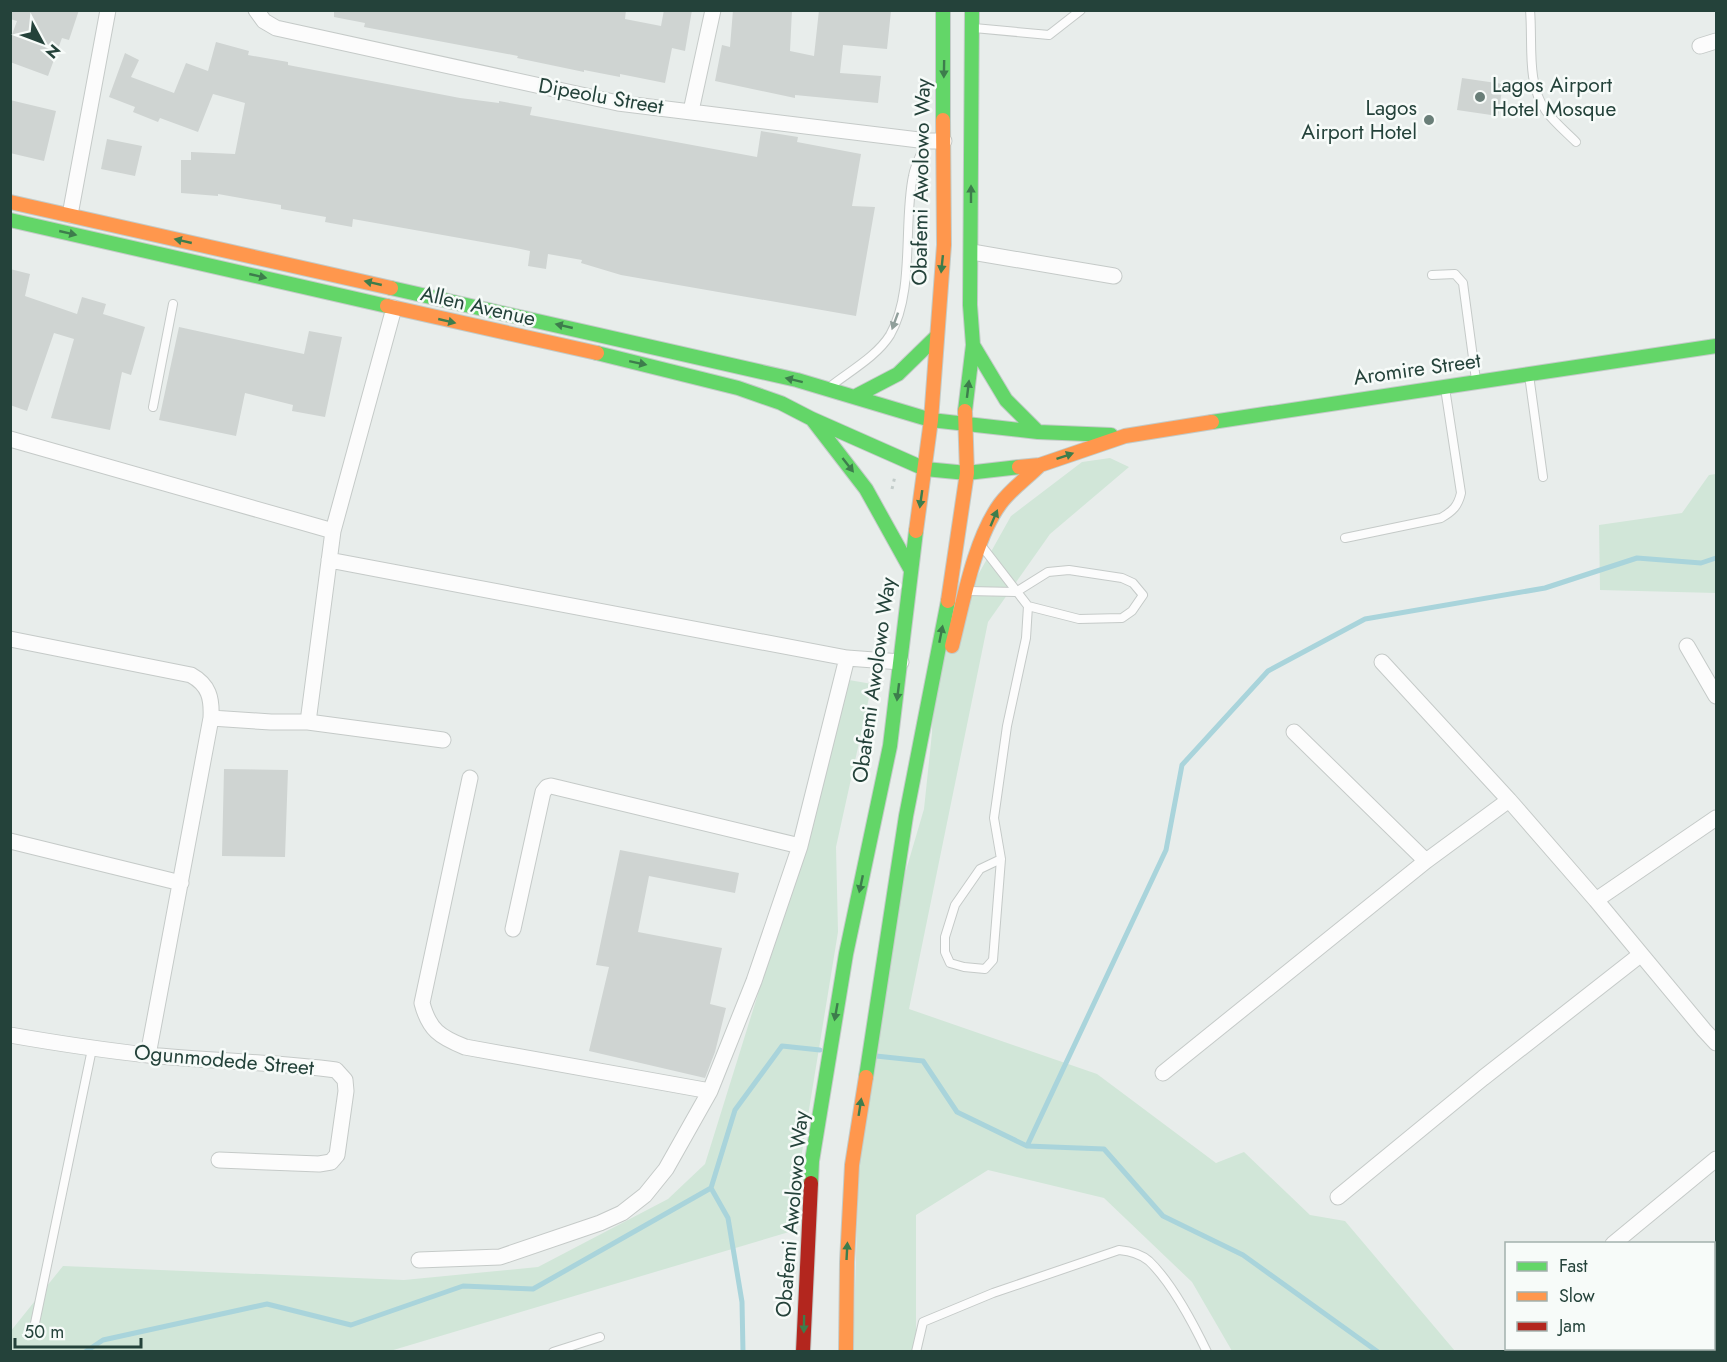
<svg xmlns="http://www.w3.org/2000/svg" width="1727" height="1362" font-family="Jost,sans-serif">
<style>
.green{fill:#d1e6d8}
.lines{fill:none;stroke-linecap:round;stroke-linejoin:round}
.stream{stroke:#a9d4db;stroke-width:5}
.building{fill:#cfd4d2}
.lane-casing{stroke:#c5cac8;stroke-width:10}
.street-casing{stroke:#c5cac8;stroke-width:17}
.fast-casing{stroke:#c3cbc8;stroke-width:16}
.slow-casing{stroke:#c3cbc8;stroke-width:16}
.jam-casing{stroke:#c3cbc8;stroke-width:16}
.path{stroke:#c3ccca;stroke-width:3;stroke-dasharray:3 4.5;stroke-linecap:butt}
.lane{stroke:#fcfcfc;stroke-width:8}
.street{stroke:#fcfcfc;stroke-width:15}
.fast{stroke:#63d668;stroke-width:14}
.slow{stroke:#ff974d;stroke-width:14}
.jam{stroke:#b3261e;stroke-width:14}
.oneway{fill:#3d7d4c}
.oneway2{fill:#909f9b}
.poi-dot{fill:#697e78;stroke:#f7fbf9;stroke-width:2}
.labels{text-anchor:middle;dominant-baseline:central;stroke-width:5;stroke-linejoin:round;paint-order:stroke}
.poi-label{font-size:21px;fill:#24423a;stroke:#f7fbf9;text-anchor:start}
.street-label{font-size:21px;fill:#24423a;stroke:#f7fbf9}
</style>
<rect width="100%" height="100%" fill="#e8edeb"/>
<!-- green -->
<path class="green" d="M1110,458L1129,467L1050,534L988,622L909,1009L1097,1074L1216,1163L1244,1152L1310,1215L1345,1221L1455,1351H1232L1192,1282L1104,1198L988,1170L916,1215V1351L853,1352L859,1164L904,877L924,809L932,733L933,688L964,600L1011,516L1082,462Z
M1716,474V593L1600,590L1599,525L1682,513L1709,475Z
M849,680L872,684L836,847L838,932L789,1232L390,1351H11L10,1332L63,1266L404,1280L538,1267L668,1199L705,1164L810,827Z"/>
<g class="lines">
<!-- stream -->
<path class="stream" d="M876,1056L923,1061L957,1112L1027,1146L1104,1149L1163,1216L1243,1255L1378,1352
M1027,1146L1166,850L1182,765L1268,671L1365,619L1545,588L1637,558L1701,563L1716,558
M711,1188L728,1218L742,1302L743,1352
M85,1352L103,1340L267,1304L351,1325L463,1286L533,1289L711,1188L735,1110L782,1046L820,1050"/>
</g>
<!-- building -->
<path class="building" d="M10,10H79L69,40L62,38L48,76L10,62V40L17,21L10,19Z
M334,10H626L625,19L661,26L664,10H692L685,51L672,48L665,83L620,74V77L584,70V72L517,58L518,56L364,27L365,23L334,17Z
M733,10H792L790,51L814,56L819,10L891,11L887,49L843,45L840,73L881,76L878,103L795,95V98L715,81L722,45L730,47Z
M216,42L249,51L248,55L288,62V65L460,98L499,103V101L532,107L530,115L757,157L761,131L798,137L797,142L861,154L852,206L875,207L856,316L621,275L581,263L582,260L548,254L546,269L528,266L530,251L516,248L353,219L352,227L325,222L326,217L281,209V205L218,194V196L181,193V160H191V152L235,154L245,103L213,94L198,132L160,118L158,122L133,112L135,107L109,97L125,53L139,60L131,77L174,93L186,63L208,71Z
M1462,78L1503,84L1498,116L1457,110Z
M10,100L56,111L44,161L10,153Z
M107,139L142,146L135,176L101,169Z
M10,269L30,274L25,296L77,314L82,297L106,304L103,314L145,327L131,375L122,372L110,430L51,418L74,339L54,333L27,411L10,405Z
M179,327L304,354L309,331L342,337L325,417L292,411L293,405L245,393L236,436L159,420Z
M224,769L288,770L285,857L222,856Z
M620,850L739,873L735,893L649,876L638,932L722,948L710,1004L726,1008L715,1052L705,1078L589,1051L609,967L596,965Z"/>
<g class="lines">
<defs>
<path id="lane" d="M1530,10C1533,43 1526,84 1546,111C1554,122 1566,132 1576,142
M974,28L1049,35L1081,10
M1432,275L1455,274L1463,283L1476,380
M1529,375L1543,477
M831,386C850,371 877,356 890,335C915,292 903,223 913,176C915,164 922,152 927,141
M153,407L173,304
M1345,538L1441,518C1453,511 1458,506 1461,493L1445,388
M984,549L1028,606L1026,638L1007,726L994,818L1001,859L993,960L985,969L964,967L950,963L945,952V937L955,905L980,869L1001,859
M968,591L1016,592L1048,572L1069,570L1122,578L1133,583L1143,595L1132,611L1122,618L1079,619L1028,606
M34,1328L92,1049
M553,1352L600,1337
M916,1352L923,1322L993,1293L1119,1250C1129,1251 1141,1254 1149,1261C1172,1283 1193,1323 1207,1352"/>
<path id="street" d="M256,10L264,21L276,28L618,103L927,141H944
M1700,46L1716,41
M691,111L713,10
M70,215L108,10
M972,252L1114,276
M10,439L333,531
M329,560L847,658L901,662
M10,639L191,675C209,685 212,698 211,718
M1687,646L1716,696
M1382,662L1509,800L1596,900L1704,1030L1716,1043
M308,722L333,531L394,308
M1294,732L1426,861
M470,778L422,1003C429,1030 440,1037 465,1047L710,1091L754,981L800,846L847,658
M10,841L181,883
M1596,900L1716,818
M513,929L543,792L547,787L551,786L800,846
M10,1035C56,1043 102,1050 148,1055C210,1061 274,1062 336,1070L345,1080L346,1091L337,1155L331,1162L319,1164L219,1160
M148,1055L211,718L271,722H308L443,740
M1163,1073L1426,861L1509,800
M1338,1197L1483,1078L1640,955
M1613,1244L1716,1159
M419,1260L500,1257L600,1223L622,1213L645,1195L666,1169L710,1091"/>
<path id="fast" d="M943,10V120
M10,220L387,306
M391,288L797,380L931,420L1038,432L1111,435
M973,345L1006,400L1038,432
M597,353L738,388L781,403L812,419L925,469L967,473L1019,467
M854,397L898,374L936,337
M965,411L973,345L970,305L972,10
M812,419L866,489L911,570
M1212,422L1716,346
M866,1077L906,816L948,601
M811,1183L812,1161L846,954L890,746L916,531"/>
<path id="slow" d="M10,202L391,288
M387,306L597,353
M1019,467L1040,465L1125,436L1212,422
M916,531L931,420L944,245L943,120
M948,601L967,473L965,411
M952,646C963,603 974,540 1000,504C1011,489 1027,478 1040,465
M846,1352L847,1262L852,1165L866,1077"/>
<path id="jam" d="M803,1352L811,1183"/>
</defs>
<!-- lane casing -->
<use href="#lane" class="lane-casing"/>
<!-- street casing -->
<use href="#street" class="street-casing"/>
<!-- fast casing -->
<use href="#fast" class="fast-casing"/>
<!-- slow casing -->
<use href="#slow" class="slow-casing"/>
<!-- jam casing -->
<use href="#jam" class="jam-casing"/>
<!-- path -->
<path class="path" d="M892,489L895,476"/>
<!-- lane -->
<use href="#lane" class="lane"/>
<!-- street -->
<use href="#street" class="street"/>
<!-- fast -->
<use href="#fast" class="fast"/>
<!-- slow -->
<use href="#slow" class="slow"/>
<!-- jam -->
<use href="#jam" class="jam"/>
</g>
<!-- one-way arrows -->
<defs><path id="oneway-solid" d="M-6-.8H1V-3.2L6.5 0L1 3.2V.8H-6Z" transform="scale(1.5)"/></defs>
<g class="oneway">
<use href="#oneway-solid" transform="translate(944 69) rotate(91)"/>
<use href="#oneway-solid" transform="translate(971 194) rotate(-90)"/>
<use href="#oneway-solid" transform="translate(68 233) rotate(13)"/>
<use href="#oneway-solid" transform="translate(183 241) rotate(-167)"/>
<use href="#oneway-solid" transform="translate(942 264) rotate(96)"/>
<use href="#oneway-solid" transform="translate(258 276) rotate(13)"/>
<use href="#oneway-solid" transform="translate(373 283) rotate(-167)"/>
<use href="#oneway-solid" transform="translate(447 321) rotate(13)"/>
<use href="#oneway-solid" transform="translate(564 326) rotate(-167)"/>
<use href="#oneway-solid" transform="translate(638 363) rotate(12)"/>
<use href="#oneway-solid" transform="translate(794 380) rotate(-166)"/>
<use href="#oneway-solid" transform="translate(968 389) rotate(-83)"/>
<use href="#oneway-solid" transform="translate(1065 456) rotate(-19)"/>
<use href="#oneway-solid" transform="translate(848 465) rotate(52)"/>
<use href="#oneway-solid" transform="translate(921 499) rotate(98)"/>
<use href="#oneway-solid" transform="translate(994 518) rotate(-67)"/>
<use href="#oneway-solid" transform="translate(941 634) rotate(-79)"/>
<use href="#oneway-solid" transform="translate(898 692) rotate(97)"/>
<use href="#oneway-solid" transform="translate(861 884) rotate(102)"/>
<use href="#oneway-solid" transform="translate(836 1012) rotate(100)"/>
<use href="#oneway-solid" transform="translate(860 1107) rotate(-81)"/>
<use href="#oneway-solid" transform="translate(847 1251) rotate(-87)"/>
<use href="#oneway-solid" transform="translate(804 1324) rotate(91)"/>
</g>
<use class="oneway2" href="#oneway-solid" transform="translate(895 321) rotate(110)"/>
<!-- markers -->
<g class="poi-dot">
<circle cx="1480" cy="97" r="6"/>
<circle cx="1429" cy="120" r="6"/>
</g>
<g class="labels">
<!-- poi labels -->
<g class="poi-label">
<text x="1492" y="85">Lagos Airport<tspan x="1492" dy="24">Hotel Mosque</tspan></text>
<text x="1417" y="108" text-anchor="end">Lagos<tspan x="1417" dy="24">Airport Hotel</tspan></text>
</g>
<!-- street labels -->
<g class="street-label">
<text transform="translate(601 96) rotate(10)">Dipeolu Street</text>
<text transform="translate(921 182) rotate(-89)">Obafemi Awolowo Way</text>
<text transform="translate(478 306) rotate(13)">Allen Avenue</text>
<text transform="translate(1417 369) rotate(-8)">Aromire Street</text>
<text transform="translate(874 680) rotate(-82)">Obafemi Awolowo Way</text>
<text transform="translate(224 1060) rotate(5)">Ogunmodede Street</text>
<text transform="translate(792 1214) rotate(-85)">Obafemi Awolowo Way</text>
</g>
</g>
<!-- border -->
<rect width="1727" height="1362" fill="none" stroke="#24423a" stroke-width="24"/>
<!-- legend -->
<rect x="1505" y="1242" width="210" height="108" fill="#f7fbf9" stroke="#a3b1ad" stroke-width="1.5"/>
<rect x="1517" y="1262" width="30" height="9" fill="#63d668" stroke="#a3b1ad" stroke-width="1.5"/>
<text x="1559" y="1272" font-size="18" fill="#24423a">Fast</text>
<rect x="1517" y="1292" width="30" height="9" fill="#ff974d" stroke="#a3b1ad" stroke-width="1.5"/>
<text x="1559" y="1302" font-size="18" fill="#24423a">Slow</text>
<rect x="1517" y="1322" width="30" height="9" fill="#b3261e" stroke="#a3b1ad" stroke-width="1.5"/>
<text x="1559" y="1332" font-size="18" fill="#24423a">Jam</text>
<!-- north arrow -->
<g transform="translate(42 42) rotate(131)" stroke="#f7fbf9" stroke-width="4.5" paint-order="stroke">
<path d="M0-4.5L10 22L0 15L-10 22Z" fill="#24423a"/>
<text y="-9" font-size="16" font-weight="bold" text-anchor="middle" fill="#24423a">N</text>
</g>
<!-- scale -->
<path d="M15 1338v9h126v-9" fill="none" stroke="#24423a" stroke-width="3"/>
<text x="24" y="1338" font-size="18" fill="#24423a" stroke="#f7fbf9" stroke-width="4.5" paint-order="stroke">50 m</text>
</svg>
